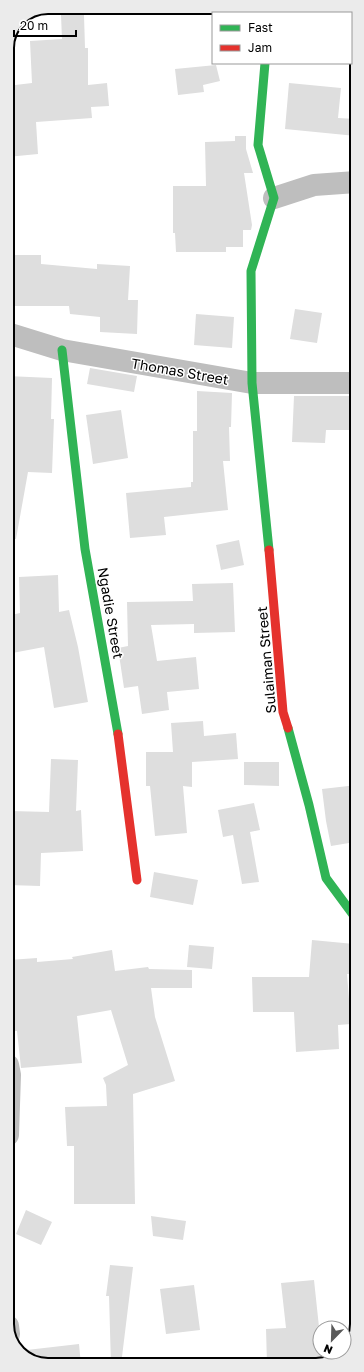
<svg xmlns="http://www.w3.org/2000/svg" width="364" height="1372" font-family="'Golos Text',sans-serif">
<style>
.building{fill:#dedede;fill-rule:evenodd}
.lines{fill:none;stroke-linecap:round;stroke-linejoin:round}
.street{stroke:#bebebe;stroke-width:22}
.fast{stroke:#30b455;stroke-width:9}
.jam{stroke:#e5322d;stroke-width:9}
.labels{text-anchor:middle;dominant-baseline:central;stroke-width:3;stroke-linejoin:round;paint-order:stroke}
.street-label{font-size:14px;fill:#000;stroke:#fff}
.rim{fill:none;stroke:#000;stroke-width:2}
</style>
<rect width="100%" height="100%" fill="#fff"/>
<!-- building -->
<path class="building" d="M61,15H84L85,48H88V85L107,83L109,106L91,107L92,118L36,122L38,154L7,157V138L12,137L10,105H7V86L32,83L30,41L62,39Z
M216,65L220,81L203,85L204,92L178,95L175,69Z
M289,83L341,88L338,118L356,119V136L285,129Z
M235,136H246V149L253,173H244L252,225L251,230H243V247H226V252H176L175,233H173V186H206L205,142L235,141Z
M7,255H41V264L97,269V264L130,266L128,300H138L137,334L100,332V317L70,314L69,306H7Z
M295,309L322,313L317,343L290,339Z
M196,314L234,317L232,348L194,345Z
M90,368L137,376L134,392L87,384Z
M7,376L52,378L51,419H54L52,473L28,472L16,539L7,538V489L11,404H7Z
M197,391L232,393L231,427H229L230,461H223L228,510L164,517L166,535L130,538L126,493L191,487V482H193V431H197Z
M356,396V430H326L325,443L292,442L294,396Z
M121,410L128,458L93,464L86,415Z
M239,540L244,565L221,570L216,545Z
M58,575L59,612L69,610L78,647L88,702L54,708L44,647L7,654V616L20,613L19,577Z
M233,583L235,632L194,633V624L151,625L157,661L196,657L199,689L167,692L169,710L142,714L138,686L124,688L118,648L128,646L127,602L193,601L192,584Z
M203,721L204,736L236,733L238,759L192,762V787L183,786L187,833L155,836L150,786H146V752H173L171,723Z
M51,759L78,760L76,811L81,810L83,851L41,853L40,886L8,885L10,811L49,812Z
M244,762H279V786L244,785Z
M357,785V810L349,811L355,842L331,846L326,821L322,789Z
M254,803L260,830L250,832L259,882L242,884L233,835L223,837L218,810Z
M154,872L198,880L193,905L150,897Z
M312,940L354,944L352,974H347L351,1024L338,1025L339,1049L296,1052L294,1012H253L252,977H309Z
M189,945L214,947L212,969L187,967Z
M112,950L115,971L148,967L149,969L192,970V988H151L155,1017L175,1081L133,1094L135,1204H74V1146H67L65,1107L107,1106L106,1085L103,1078L128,1065L111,1010L77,1016L82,1063L21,1068L17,1031H12V1012H14L9,960L37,958V962L73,959L72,957Z
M26,1210L52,1222L41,1245L16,1234Z
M151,1216L186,1221L183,1240L153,1236Z
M110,1265L133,1267L121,1365H111L109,1296H106Z
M314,1280L319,1327H347L348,1350L325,1364H267L266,1329L286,1328L281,1283ZM320,1328H344V1352H320Z
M194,1285L200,1330L166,1334L160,1289Z
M79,1344L81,1365H43L21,1355L18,1351Z"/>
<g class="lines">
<!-- street -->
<path class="street" d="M269,13V7
M274,198L314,185L356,182
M7,333L62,350L252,383H356
M8,1065L10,1075L8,1135
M8,1326L9,1334"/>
<!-- fast -->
<path class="fast" d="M265,63L258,145L274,198L251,271L252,383L269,550
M62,350L85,549L118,734
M288,728L309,805L326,878L357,920"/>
<!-- jam -->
<path class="jam" d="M269,550L283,712L288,728
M118,734L137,880"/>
</g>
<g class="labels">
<!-- street labels -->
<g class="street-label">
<text transform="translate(180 371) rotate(10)">Thomas Street</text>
<text transform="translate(111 613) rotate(80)">Ngadie Street</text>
<text transform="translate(266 660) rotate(-95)">Sulaiman Street</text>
</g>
</g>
<!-- crop -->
<path d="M0 0H364V1372H0ZM48 14H316A34 34 0 0 1 350 48V1324A34 34 0 0 1 316 1358H48A34 34 0 0 1 14 1324V48A34 34 0 0 1 48 14Z" fill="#ebebeb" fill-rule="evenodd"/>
<path class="rim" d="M48 14H316A34 34 0 0 1 350 48V1324A34 34 0 0 1 316 1358H48A34 34 0 0 1 14 1324V48A34 34 0 0 1 48 14Z"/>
<!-- legend -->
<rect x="212" y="12" width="140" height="52" fill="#ffffff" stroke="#999999"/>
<rect x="220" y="25" width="20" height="6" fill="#30b455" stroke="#999999"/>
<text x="248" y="32" font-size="12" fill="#000000">Fast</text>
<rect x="220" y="45" width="20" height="6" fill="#e5322d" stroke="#999999"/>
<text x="248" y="52" font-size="12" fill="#000000">Jam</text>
<!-- north arrow -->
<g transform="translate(332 1340) rotate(203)"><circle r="19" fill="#ffffff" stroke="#999999"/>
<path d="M0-3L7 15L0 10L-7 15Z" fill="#595959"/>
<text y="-6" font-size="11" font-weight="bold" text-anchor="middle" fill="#000000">N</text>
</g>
<!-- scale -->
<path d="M14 30v6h62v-6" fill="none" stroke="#000000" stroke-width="2"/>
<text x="20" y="30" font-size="12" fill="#000000" stroke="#ffffff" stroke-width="3" paint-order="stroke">20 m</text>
</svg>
